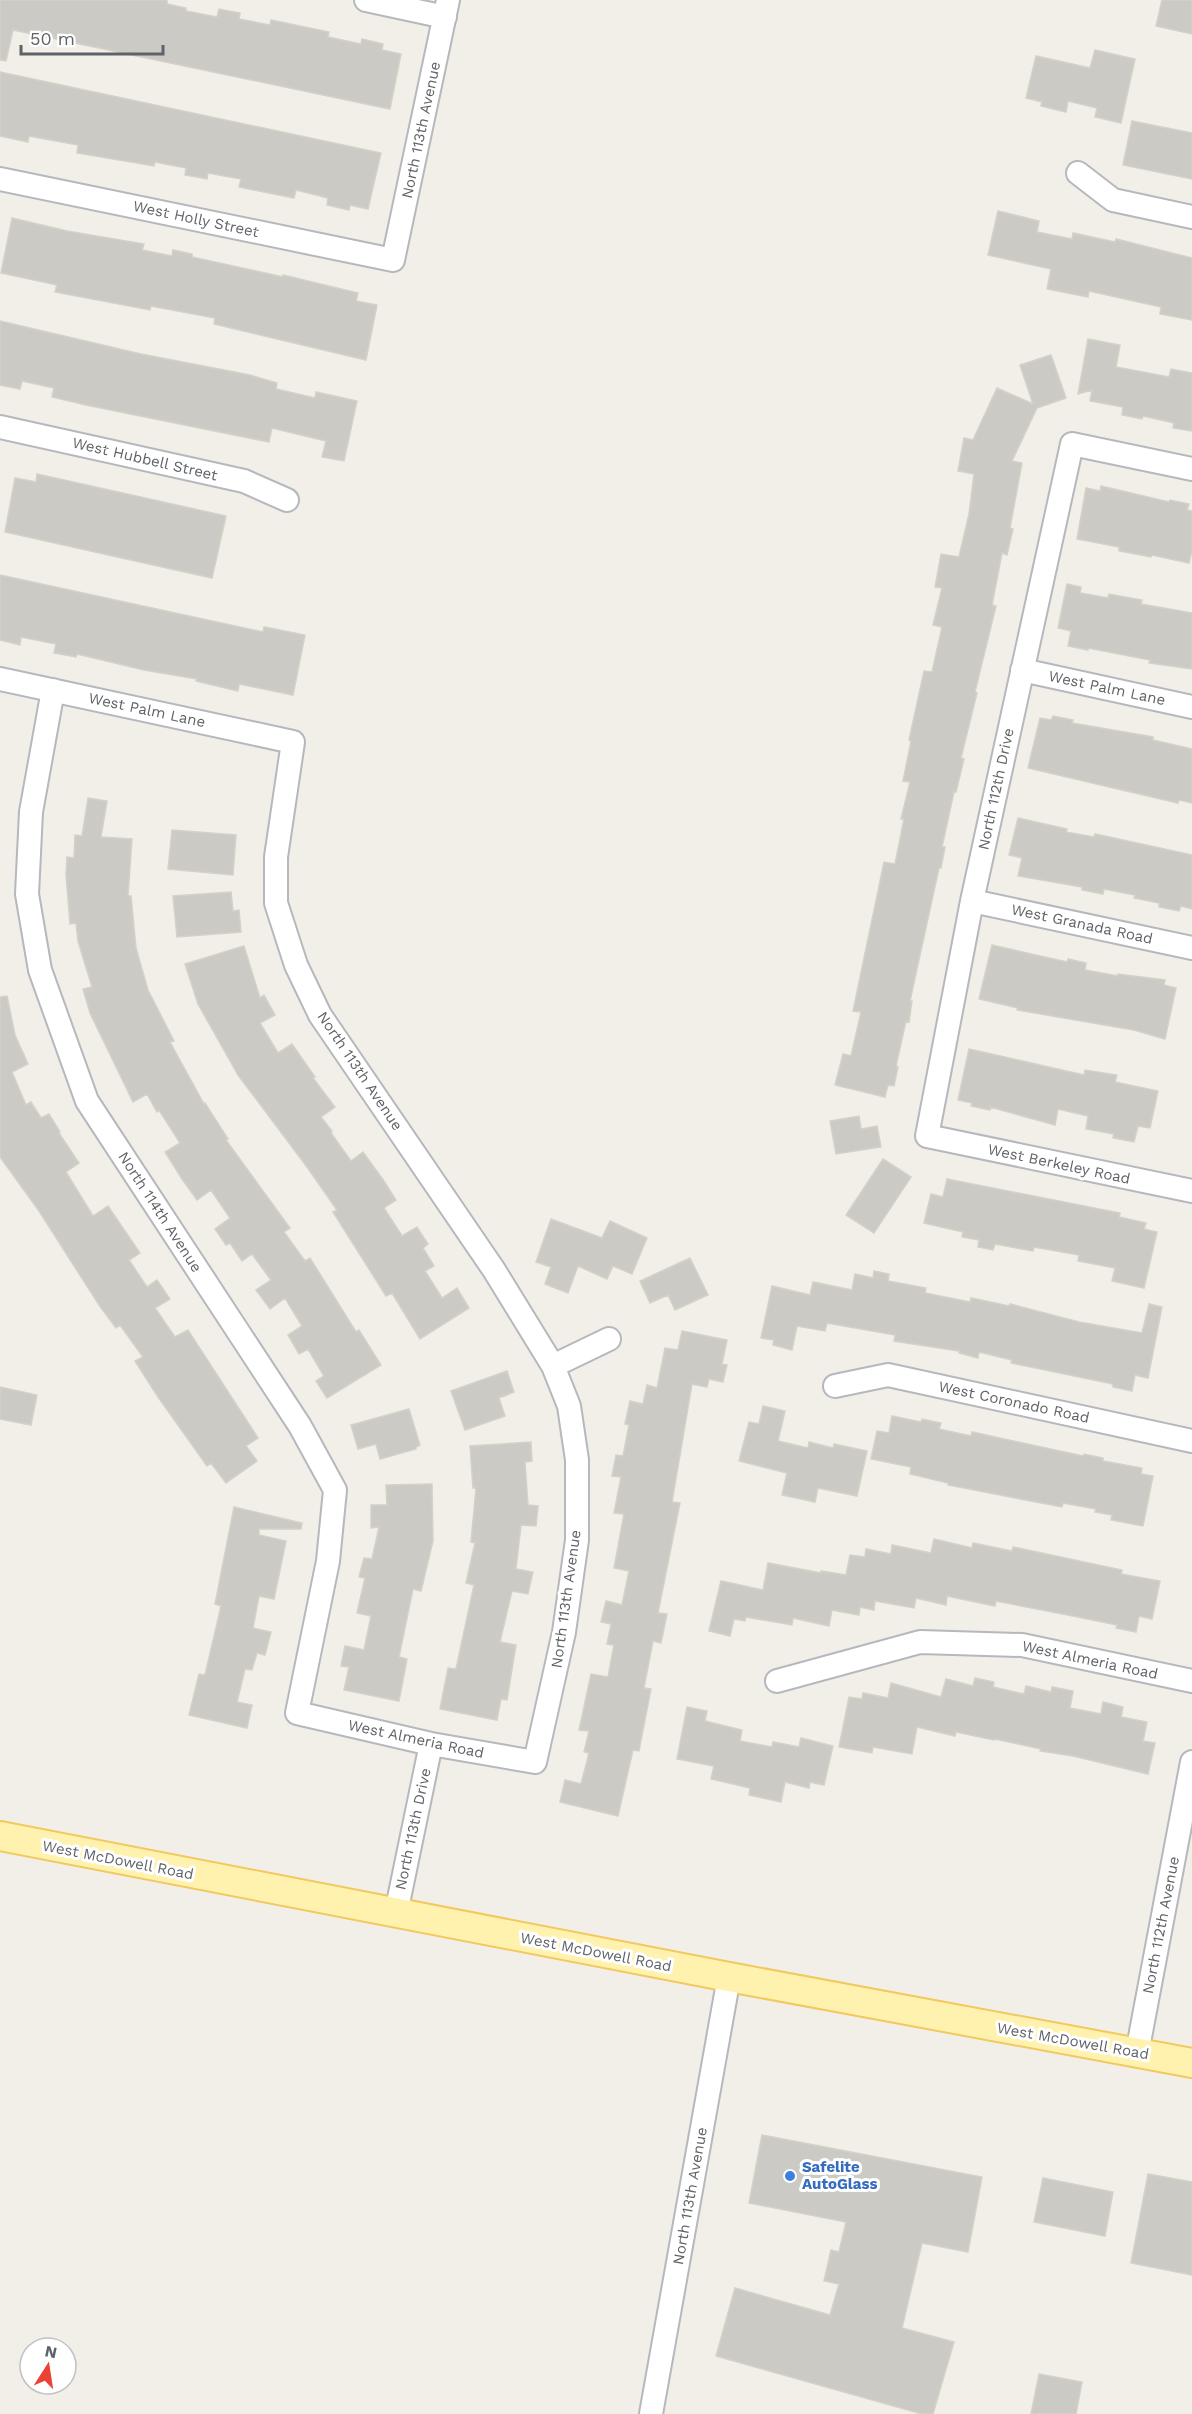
<svg xmlns="http://www.w3.org/2000/svg" width="1192" height="2414" font-family="'Work Sans',sans-serif">
<style>
.building{fill:#cccac5;stroke:#d6d1c6;stroke-width:1.5}
.lines{fill:none;stroke-linecap:round;stroke-linejoin:round}
.minor-casing{stroke:#b5b8bc;stroke-width:26}
.major-casing{stroke:#f2c960;stroke-width:32}
.minor{stroke:#fff;stroke-width:22}
.major{stroke:#fff2af;stroke-width:28}
.shop-dot{fill:#3f7fe0;stroke:#fff;stroke-width:2}
.labels{text-anchor:middle;dominant-baseline:central;stroke-width:6;stroke-linejoin:round;paint-order:stroke}
.street-label{font-size:15px;fill:#5f6368;stroke:#fff}
.shop-label{font-size:15px;font-weight:bold;fill:#366cbe;stroke:#fff;text-anchor:start}
</style>
<rect width="100%" height="100%" fill="#f1efe8"/>
<!-- building -->
<path class="building" d="M0,0H167V4L186,8V11L217,17L219,9L240,13L239,19L270,25L271,20L329,32L328,37L361,44L362,39L383,44L382,50L401,54L390,109L13,30L6,61L0,60Z
M1162,0H1192V34L1156,26Z
M1095,50L1135,59L1121,123L1095,117L1097,108L1068,101L1066,112L1041,106L1042,102L1026,98L1036,56L1090,68Z
M0,72L381,153L368,209L350,205L349,210L327,205L328,198L296,190L294,198L239,187L241,179L208,173L207,179L185,175L186,168L155,162L154,166L77,153L78,145L29,136L28,142L0,136Z
M1132,121L1192,133V179L1123,165Z
M998,211L1039,221L1037,232L1072,239L1073,233L1115,242L1116,239L1192,258V320L1160,314L1161,307L1089,291L1088,297L1047,289L1051,269L988,255Z
M12,218L67,231L144,244L142,250L172,256L173,250L192,254V257L283,277V275L358,293L356,301L377,305L366,360L214,324L215,318L151,306L150,310L55,292L57,285L1,273Z
M0,321L141,354L250,375L277,383L276,389L315,398L316,392L357,401L344,461L322,457L326,441L272,428L269,442L86,405L52,397L54,388L22,381L20,389L0,385Z
M1088,339L1120,345L1116,367L1169,377L1171,369L1192,373V431L1173,428L1174,423L1143,416L1142,419L1122,415L1123,407L1090,401L1092,390L1078,394Z
M1051,355L1066,398L1037,408L1012,461L1022,463L1010,528L1013,529L1007,555L1002,553L992,605L996,606L975,692L977,693L961,758L964,759L956,792H954L942,847H945L941,868H939L910,1001H912L909,1022L906,1021L896,1066L898,1067L894,1086L888,1085L885,1097L835,1085L843,1054L851,1056L861,1012L853,1011L884,862L895,864L904,819H901L910,782L903,781L911,741L909,740L924,671L932,672L942,627L933,625L942,588L935,587L941,554L959,557L969,514L974,474L958,471L964,438L973,440L997,388L1033,404L1020,365Z
M37,474L226,516L212,578L5,532L15,478L36,482Z
M1101,486L1169,502L1170,500L1189,504L1187,510L1192,511V551L1189,563L1152,555L1151,557L1119,551V547L1077,539L1086,488L1100,491Z
M0,575L263,632L264,627L305,635L293,695L239,684L238,691L196,681L197,679L144,670L77,654L76,657L54,653L56,644L21,637L20,645L0,640Z
M1067,584L1081,587L1080,593L1108,598L1109,594L1142,600L1141,604L1192,613V669L1149,663L1150,660L1088,648V650L1068,646L1071,631L1058,628Z
M1053,716L1073,720L1072,723L1153,737V740L1192,749V803L1179,800L1178,803L1028,768L1040,718L1051,720Z
M88,798L107,801L101,837L132,839L128,896H131L136,948L148,990L174,1041L170,1042L204,1104L205,1103L228,1139L226,1140L290,1228L284,1232L305,1261L310,1258L356,1332L359,1330L381,1365L327,1398L316,1381L324,1376L308,1349L299,1354L288,1335L302,1326L285,1298L270,1309L256,1290L271,1280L252,1254L242,1261L230,1243L226,1245L215,1229L230,1218L211,1190L197,1200L182,1179L165,1152L180,1143L159,1110L157,1112L147,1094L133,1102L90,1013L83,989L92,987L78,941L76,923L70,924L66,875L67,857L74,858L75,835L82,836Z
M1018,818L1067,829L1066,832L1094,837L1095,834L1192,855V909L1181,906L1179,911L1159,907V903L1134,898L1135,895L1104,889L1103,894L1082,890V887L1018,876L1022,858L1009,855Z
M172,830L236,835L233,875L168,869Z
M231,892L233,911L239,910L241,932L177,937L173,896Z
M992,945L1067,962L1068,959L1086,963L1085,970L1118,976V974L1165,980L1164,985L1176,988L1165,1039L1134,1030L1017,1010L1018,1008L979,999Z
M244,946L260,998L264,995L275,1015L260,1023L278,1053L292,1044L315,1077L313,1078L335,1107L321,1117L332,1131L331,1133L351,1161L363,1152L384,1181L396,1200L384,1208L402,1236L417,1227L428,1244L423,1248L434,1266L425,1271L442,1298L457,1288L469,1308L420,1339L392,1293L386,1296L333,1212L337,1210L307,1167L238,1075L198,1004L185,964Z
M7,996L15,1035L28,1064L12,1072L26,1105L31,1102L41,1118L49,1114L60,1132L59,1133L79,1163L66,1172L93,1216L108,1206L140,1253L129,1260L147,1287L157,1280L170,1299L155,1308L175,1337L188,1330L258,1438L246,1446L257,1461L226,1483L211,1463L207,1466L158,1397L135,1361L143,1357L120,1325L116,1328L99,1305L39,1211L0,1157V997Z
M969,1049L1084,1075L1085,1070L1117,1075L1115,1082L1158,1091L1150,1128L1138,1126L1134,1142L1113,1138L1114,1134L1086,1129L1088,1116L1058,1109L1055,1125L990,1107V1110L971,1106L972,1103L958,1100Z
M859,1116L861,1129L877,1126L881,1147L836,1154L830,1121Z
M883,1159L911,1177L874,1233L846,1215Z
M947,1179L1120,1213L1119,1217L1146,1223L1144,1229L1157,1232L1144,1288L1112,1281L1115,1268L1078,1261L1079,1255L1034,1247L1033,1251L995,1244L993,1250L978,1247L979,1240L962,1237L963,1232L924,1223L931,1194L943,1197Z
M551,1219L602,1238L610,1221L647,1238L632,1274L613,1266L607,1279L578,1266L568,1293L545,1284L551,1267L536,1262Z
M690,1258L708,1295L675,1310L668,1295L650,1303L640,1281Z
M874,1271L889,1274L888,1281L926,1288L925,1293L970,1302L971,1298L1009,1306L1010,1304L1079,1322L1142,1333L1149,1304L1162,1307L1148,1378L1135,1375L1132,1391L1113,1387V1384L1011,1363L1012,1360L979,1352L978,1358L959,1353V1351L894,1341L895,1335L827,1323L825,1331L797,1326L792,1350L773,1345L774,1340L761,1338L772,1286L810,1295L813,1282L852,1290L855,1274L873,1278Z
M682,1331L727,1340L722,1364L727,1365L723,1382L709,1379L707,1387L692,1384L672,1502L680,1503L658,1613L667,1614L661,1643L653,1641L644,1688L651,1689L639,1751L633,1750L618,1816L560,1802L565,1780L581,1784L589,1753L584,1752L589,1731L579,1730L591,1674L608,1677L614,1645L607,1644L611,1624L601,1622L606,1601L622,1605L629,1571L614,1568L624,1514L614,1513L621,1477L612,1476L616,1455L623,1456L629,1425L625,1424L630,1401L643,1404L647,1385L657,1388L665,1348L678,1350Z
M507,1371L514,1392L499,1398L505,1416L465,1430L451,1391Z
M0,1387L37,1395L31,1425L0,1419Z
M763,1406L785,1411L778,1441L808,1448L809,1442L833,1448L834,1444L867,1451L857,1496L818,1488L815,1502L782,1495L787,1473L739,1461L749,1422L759,1424Z
M409,1409L420,1445L416,1447V1449L380,1459L376,1444L358,1449L351,1425Z
M892,1416L921,1422L922,1419L941,1423L939,1429L971,1436L972,1432L1083,1456L1084,1454L1103,1458V1461L1142,1468L1141,1474L1153,1476L1143,1526L1111,1520L1112,1515L1095,1512L1096,1509L1063,1503L1062,1507L948,1485V1483L910,1474L911,1467L871,1459L877,1431L889,1433Z
M531,1442L532,1461L525,1462L528,1505L538,1506L536,1526L521,1525L516,1569L533,1572L528,1594L512,1591L500,1642L516,1645L507,1700L501,1699L497,1720L440,1709L448,1668L456,1669L474,1585L466,1583L475,1543L471,1542L476,1488H473L470,1446Z
M432,1484L433,1541L421,1591L413,1589L399,1657L407,1659L399,1701L344,1690L349,1667L341,1666L345,1646L364,1650L371,1616L357,1613L365,1578L359,1577L364,1558L372,1559L379,1527L371,1528V1505H387L386,1485Z
M234,1507L302,1523L301,1529H259V1535L286,1541L274,1599L259,1596L253,1628L271,1632L265,1655L257,1653L252,1670L245,1669L237,1702L252,1705L247,1728L189,1715L199,1674L205,1675L221,1606L215,1604Z
M934,1539L972,1548L973,1543L1012,1551L1013,1547L1122,1570L1121,1574L1160,1581L1152,1619L1139,1616L1136,1632L1116,1628L1117,1625L1073,1616L996,1601L995,1606L947,1596L946,1605L916,1598L914,1608L875,1601L874,1610L860,1607L859,1615L832,1610L829,1626L793,1618L792,1625L746,1617L745,1621L734,1619L730,1636L709,1631L721,1581L763,1590L768,1563L821,1573V1571L846,1575L850,1555L865,1557L866,1549L891,1554L892,1545L931,1553Z
M975,1678L994,1682L993,1687L1024,1694L1026,1686L1051,1692L1052,1687L1073,1691L1070,1708L1101,1714L1103,1702L1123,1707L1121,1717L1147,1722L1143,1741L1155,1743L1148,1774L1073,1756L1040,1751L1041,1749L995,1739L994,1740L956,1732L955,1736L917,1727L912,1754L873,1747L872,1753L839,1747L849,1697L862,1699L863,1693L888,1698L891,1683L941,1697L946,1679L973,1686Z
M687,1707L707,1711L705,1721L742,1730L740,1741L772,1747L773,1742L799,1747L801,1738L833,1746L824,1785L810,1782L809,1788L785,1782L781,1802L749,1795L750,1788L711,1779L714,1766L677,1759Z
M762,2135L982,2177L968,2252L922,2243L902,2328L954,2342L933,2414H922L716,2356L735,2288L830,2315L839,2284L824,2281L831,2250L839,2252L846,2222L749,2203Z
M1148,2174L1192,2182V2275L1131,2263Z
M1043,2178L1113,2192L1105,2236L1034,2222Z
M1039,2374L1082,2382L1076,2414H1031Z"/>
<g class="lines">
<defs>
<path id="minor" d="M366,0L445,17
M1078,173L1113,200L1192,217
M0,179L393,260L448,0
M0,427L244,481L287,500
M1192,469L1072,444L972,901L927,1136L1192,1191
M1022,670L1192,707
M0,679L293,742L276,857V903L296,965L320,1015L494,1270L553,1366L569,1406L577,1460V1540L564,1632L535,1762L431,1744L297,1713L328,1561L335,1490L300,1426L87,1101L40,970L27,894L31,812L53,690
M972,901L1192,948
M553,1366L609,1339
M835,1386L888,1375L1192,1441
M777,1681L920,1642L1022,1645L1192,1681
M396,1913L431,1744
M1137,2053L1192,1762
M651,2414L729,1977"/>
<path id="major" d="M0,1836L729,1977L1192,2063"/>
</defs>
<!-- minor casing -->
<use href="#minor" class="minor-casing"/>
<!-- major casing -->
<use href="#major" class="major-casing"/>
<!-- minor -->
<use href="#minor" class="minor"/>
<!-- major -->
<use href="#major" class="major"/>
</g>
<!-- markers -->
<circle class="shop-dot" cx="790" cy="2176" r="6"/>
<g class="labels">
<!-- street labels -->
<g class="street-label">
<text transform="translate(421 130) rotate(-78)">North 113th Avenue</text>
<text transform="translate(196 219) rotate(12)">West Holly Street</text>
<text transform="translate(145 459) rotate(13)">West Hubbell Street</text>
<text transform="translate(1107 688) rotate(12)">West Palm Lane</text>
<text transform="translate(147 710) rotate(12)">West Palm Lane</text>
<text transform="translate(996 789) rotate(-78)">North 112th Drive</text>
<text transform="translate(1082 924) rotate(12)">West Granada Road</text>
<text transform="translate(360 1071) rotate(56)">North 113th Avenue</text>
<text transform="translate(1059 1164) rotate(12)">West Berkeley Road</text>
<text transform="translate(160 1212) rotate(57)">North 114th Avenue</text>
<text transform="translate(1014 1402) rotate(12)">West Coronado Road</text>
<text transform="translate(566 1599) rotate(-82)">North 113th Avenue</text>
<text transform="translate(1090 1660) rotate(12)">West Almeria Road</text>
<text transform="translate(416 1739) rotate(12)">West Almeria Road</text>
<text transform="translate(413 1829) rotate(-78)">North 113th Drive</text>
<text transform="translate(118 1860) rotate(11)">West McDowell Road</text>
<text transform="translate(1161 1925) rotate(-79)">North 112th Avenue</text>
<text transform="translate(596 1952) rotate(11)">West McDowell Road</text>
<text transform="translate(1073 2041) rotate(10)">West McDowell Road</text>
<text transform="translate(690 2196) rotate(-80)">North 113th Avenue</text>
</g>
<!-- shop labels -->
<g class="shop-label">
<text x="802" y="2167">Safelite<tspan x="802" dy="17">AutoGlass</tspan></text>
</g>
</g>
<!-- north arrow -->
<g transform="translate(48 2366) rotate(12)"><circle r="28" fill="#ffffff" stroke="#bfc1c3" stroke-width="1.5"/>
<path d="M0-4.5L10 22L0 15L-10 22Z" fill="#ea4335"/>
<text y="-9" font-size="16" font-weight="bold" text-anchor="middle" fill="#5f6368">N</text>
</g>
<!-- scale -->
<path d="M21 45v9h142v-9" fill="none" stroke="#5f6368" stroke-width="3"/>
<text x="30" y="45" font-size="18" fill="#5f6368" stroke="#ffffff" stroke-width="4.5" paint-order="stroke">50 m</text>
</svg>
